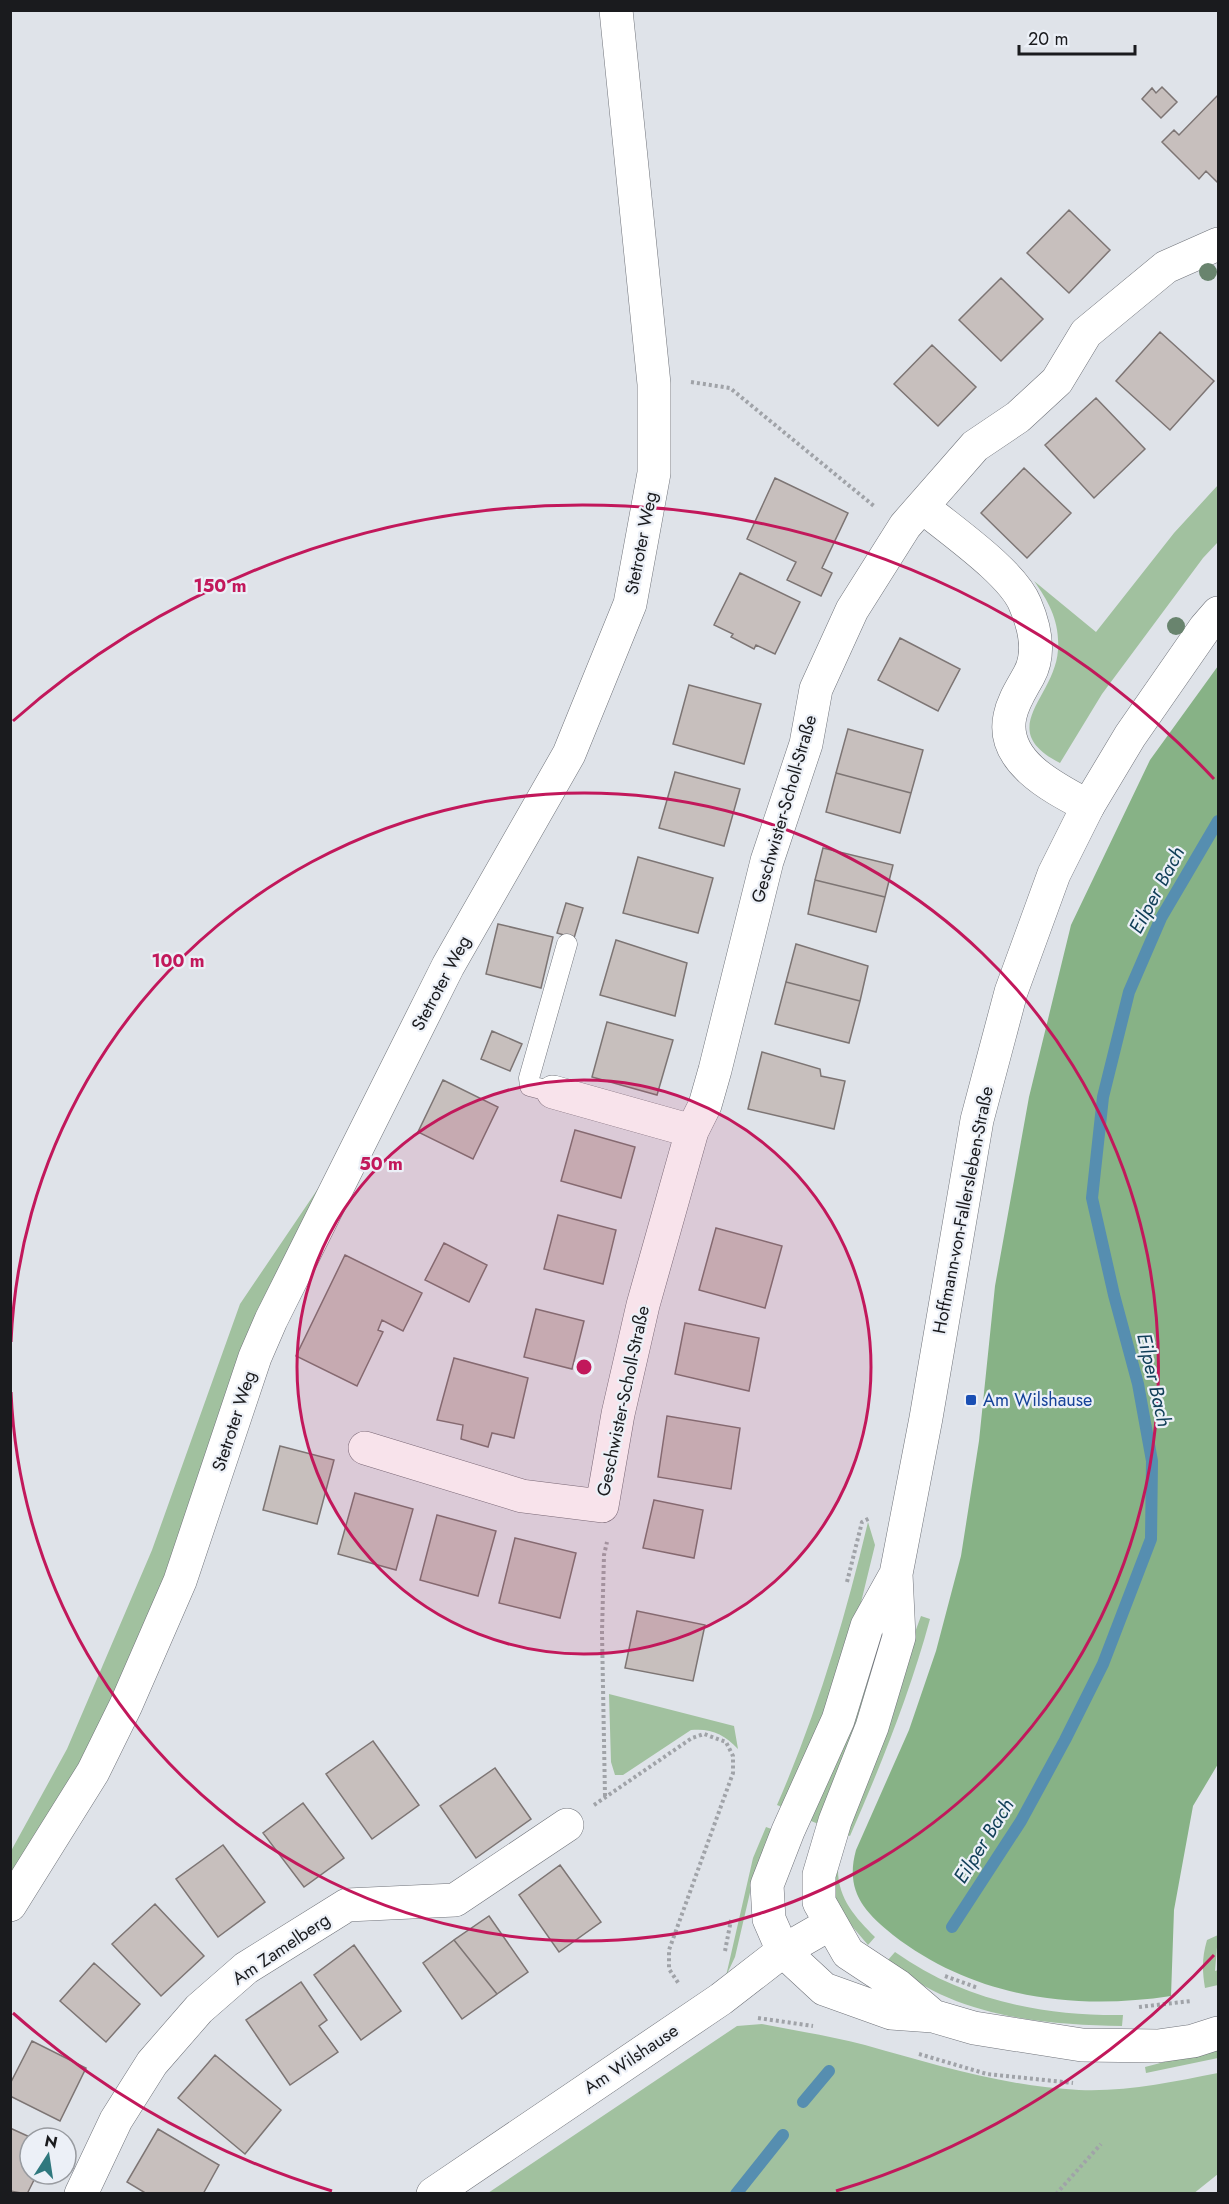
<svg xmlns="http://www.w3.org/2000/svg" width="1229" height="2204" font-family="Jost,sans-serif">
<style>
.green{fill:#a1c19f}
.forest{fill:#87b286}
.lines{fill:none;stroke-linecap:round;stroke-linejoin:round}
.stream{stroke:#568eb0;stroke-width:12}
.building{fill:#c7bfbd;stroke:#7d7574;stroke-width:1.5}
.service-casing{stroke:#70737a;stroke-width:21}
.minor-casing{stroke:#70737a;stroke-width:34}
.tertiary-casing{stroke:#70737a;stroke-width:34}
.path{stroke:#a0a3a8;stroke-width:4;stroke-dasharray:3 3;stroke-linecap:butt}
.service{stroke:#fff;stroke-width:20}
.minor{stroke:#fff;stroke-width:33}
.tertiary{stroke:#fff;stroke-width:33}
.tree{fill:#69846e}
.ring{fill:none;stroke:#c2185b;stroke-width:3}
.transit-dot{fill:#1a4fb4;stroke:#ecf0f7;stroke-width:2}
.labels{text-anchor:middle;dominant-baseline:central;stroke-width:4.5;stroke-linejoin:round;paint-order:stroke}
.street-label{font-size:18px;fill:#1a1b1e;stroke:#ecf0f7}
.transit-label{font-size:18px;fill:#164399;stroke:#ecf0f7;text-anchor:start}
.water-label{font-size:20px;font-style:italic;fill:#103e57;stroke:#ecf0f7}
.centre{fill:#c2185b;stroke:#ecf0f7;stroke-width:3}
.ring-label{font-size:18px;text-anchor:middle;font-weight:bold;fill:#c2185b;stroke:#ecf0f7;stroke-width:4.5;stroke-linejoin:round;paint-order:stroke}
</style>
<rect width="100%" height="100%" fill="#dfe3e9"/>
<!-- green -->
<path class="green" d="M1218,485V542L1203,558L1102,694L1060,763C994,729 1055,698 1058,650C1060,622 1049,602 1034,581L1096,632L1174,533Z
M338,1159L174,1579L11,1896V1851L67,1749L152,1550L240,1304Z
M868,1522L875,1545L856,1623L844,1663L787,1809L777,1805C817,1713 845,1619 868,1522Z
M921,1616L930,1619C910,1693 881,1765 850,1836L841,1832Z
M880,1634L886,1637L821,1825L806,1819Z
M609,1694L734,1726L738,1749C724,1734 711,1728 691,1730L623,1775H615L611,1762Z
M766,1827L777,1831L752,1884L735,1957L726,1976L753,1858Z
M838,1870C838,1899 856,1918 875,1937L868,1945L839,1911L832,1888Z
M1218,1935L1215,1971L1218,1970V1985L1205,1988C1202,1970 1202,1957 1207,1940Z
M895,1952C962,2000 1043,2016 1123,2015L1122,2026C1042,2025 950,2016 888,1960Z
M762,2024C796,2031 831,2036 865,2045C936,2065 1004,2086 1079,2090C1126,2092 1172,2082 1218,2073V2174L1193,2194L488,2193L737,2026Z
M1218,2048V2058L1146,2073L1145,2067Z"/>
<!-- forest -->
<path class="forest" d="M1218,666V1764L1193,1806L1174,1910L1171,1996C1072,2011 973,1997 893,1935C863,1911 845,1890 856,1850L909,1730L936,1651L961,1556L979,1441L995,1286L1029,1097L1071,925L1150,760Z"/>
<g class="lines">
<!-- stream -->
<path class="stream" d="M952,1927L1021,1821L1065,1740L1103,1664L1151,1539L1152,1461L1138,1384L1114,1295L1092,1198L1103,1097L1129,992L1161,918L1218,821
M803,2102L829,2071
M736,2194L783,2135"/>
</g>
<!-- building -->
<path class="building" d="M1162,87L1177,102L1161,118L1142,99L1152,88L1156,93Z
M1218,95V183L1206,171L1199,179L1162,142L1174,130L1179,135Z
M1069,210L1110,250L1069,293L1027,253Z
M1001,278L1043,319L1001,361L959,320Z
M1160,332L1214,381L1170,430L1116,381Z
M932,345L976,387L938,426L894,384Z
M1096,398L1145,449L1094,498L1045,445Z
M1024,468L1071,513L1027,558L981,513Z
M775,478L848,513L822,568L832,573L821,596L787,580L796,562L747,539Z
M740,573L800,602L775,654L756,645L754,649L731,637L733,634L714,625Z
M900,638L960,669L938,711L878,680Z
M689,685L761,704L744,764L673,744Z
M848,729L923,750L911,793L836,773Z
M675,772L740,789L724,846L659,828Z
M836,773L911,793L900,833L826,812Z
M823,848L893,865L885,897L815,880Z
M638,857L713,878L698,933L623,913Z
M815,880L885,897L876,932L808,914Z
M566,903L583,908L574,938L557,933Z
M498,924L553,937L541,988L486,974Z
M616,940L687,963L675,1016L600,995Z
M796,944L868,966L860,1001L786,982Z
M786,982L860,1001L849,1043L775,1024Z
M607,1022L673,1040L657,1095L592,1077Z
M492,1031L522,1044L510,1071L481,1059Z
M762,1052L820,1069L821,1076L845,1081L834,1129L748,1109Z
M443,1080L498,1107L473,1159L418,1132Z
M575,1130L635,1147L621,1198L561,1181Z
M558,1215L616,1230L603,1284L544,1269Z
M716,1228L782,1246L765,1308L699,1290Z
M444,1243L487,1265L469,1302L425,1280Z
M345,1255L422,1293L403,1331L382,1320L378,1330L383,1332L357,1386L296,1356Z
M536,1309L584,1321L572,1369L524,1357Z
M685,1323L759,1338L749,1391L675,1374Z
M454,1358L528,1378L514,1438L492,1433L488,1447L461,1439L463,1425L437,1420Z
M667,1416L740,1428L731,1489L658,1477Z
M280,1446L334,1460L317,1524L263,1510Z
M355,1493L413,1509L396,1570L338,1554Z
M654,1500L703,1510L694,1558L643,1548Z
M437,1515L496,1531L478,1596L420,1580Z
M515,1538L576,1553L560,1618L499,1603Z
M637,1611L705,1625L693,1681L625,1668Z
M373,1741L419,1805L372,1839L326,1774Z
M495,1768L531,1819L476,1858L440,1806Z
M303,1803L344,1858L304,1887L263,1833Z
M223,1845L265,1902L218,1937L176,1879Z
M560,1865L601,1922L559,1952L519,1895Z
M155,1904L204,1956L161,1996L112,1944Z
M489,1916L528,1972L497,1994L454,1940Z
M454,1940L497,1994L462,2019L423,1963Z
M354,1945L401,2011L361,2040L314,1975Z
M94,1963L140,2004L106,2042L60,2001Z
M301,1982L327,2020L319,2026L338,2052L290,2085L246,2020Z
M32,2041L86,2068L60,2121L10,2096V2084Z
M215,2055L281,2110L245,2154L178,2098Z
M10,2128L32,2138L30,2174H37L27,2194L10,2191Z
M158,2129L219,2165L203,2194H147L127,2182Z"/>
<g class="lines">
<defs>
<path id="service" d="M553,1092L530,1086L529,1078L567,944"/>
<path id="minor" d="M923,507C950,530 1012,572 1025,604C1034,625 1041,653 1029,675C1022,688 1013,701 1010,716C1000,762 1056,789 1088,806
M553,1092L692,1131
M365,1448L522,1496L602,1506L618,1414L643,1305L692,1131L705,1105L715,1070L767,861L806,744L816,689L852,610L905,526L975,446L1018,417L1057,381L1086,333L1166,267L1218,244
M10,1905L93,1772L126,1705L180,1581L255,1357L271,1320L448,966L569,754L630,604L654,473V384L616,10
M81,2194L116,2120L152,2063L199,2009L246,1968L347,1905L455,1900L567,1825
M433,2194L721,1999L783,1951L830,1924"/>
<path id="tertiary" d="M896,1574L867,1626L838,1720L788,1831L767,1885L769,1919L783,1951L824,1989L891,2013L933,2016L974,2028L1082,2045L1158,2046L1193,2041L1218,2033
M933,2016L898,1986L848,1953L819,1902V1875L835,1821L872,1727L899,1637L896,1574L926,1418L977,1120L1011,992L1054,874L1088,806L1130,736L1205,628L1218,613"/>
</defs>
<!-- service casing -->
<use href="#service" class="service-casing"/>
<!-- minor casing -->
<use href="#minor" class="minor-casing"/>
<!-- tertiary casing -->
<use href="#tertiary" class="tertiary-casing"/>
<!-- path -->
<path class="path" d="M691,382L730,388L874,506
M847,1582L862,1522L870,1518
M605,1796L602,1632L604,1555L607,1542
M594,1805L692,1738L704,1734L726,1742L733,1756V1773L669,1950V1969L679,1984
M725,1951L731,1920
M945,1976L978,1988
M1139,2007L1191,2001
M758,2018L813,2026
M919,2054L987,2074L1073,2083
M1056,2194L1101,2144"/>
<!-- service -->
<use href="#service" class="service"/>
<!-- minor -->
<use href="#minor" class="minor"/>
<!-- tertiary -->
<use href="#tertiary" class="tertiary"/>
</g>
<!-- trees -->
<g class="tree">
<circle cx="1208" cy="272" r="9"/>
<circle cx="1176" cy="626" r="9"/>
</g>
<!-- distance rings -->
<circle cx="584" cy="1367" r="287" fill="#c2185b" fill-opacity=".12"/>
<g class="ring">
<circle cx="584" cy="1367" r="287"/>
<path d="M11 1342A574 574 0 1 1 11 1392"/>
<path d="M1214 1955A862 862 0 0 1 836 2191M332 2191A862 862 0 0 1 13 2013M13 721A862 862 0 0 1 1214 779"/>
</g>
<!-- markers -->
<rect class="transit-dot" x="965" y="1394" width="12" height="12" rx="3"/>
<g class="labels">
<!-- street labels -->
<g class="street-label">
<text transform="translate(641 543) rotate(-79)">Stetroter Weg</text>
<text transform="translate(784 809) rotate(-74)">Geschwister-Scholl-Straße</text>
<text transform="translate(441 983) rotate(-62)">Stetroter Weg</text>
<text transform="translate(963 1210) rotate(-79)">Hoffmann-von-Fallersleben-Straße</text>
<text transform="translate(623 1401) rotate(-78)">Geschwister-Scholl-Straße</text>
<text transform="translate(234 1421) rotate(-72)">Stetroter Weg</text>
<text transform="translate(281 1949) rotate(-34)">Am Zamelberg</text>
<text transform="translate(631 2059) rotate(-34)">Am Wilshause</text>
</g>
<!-- transit labels -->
<g class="transit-label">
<text x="983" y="1400">Am Wilshause</text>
</g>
<!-- water labels -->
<g class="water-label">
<text transform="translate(1157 890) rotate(-62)">Eilper Bach</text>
<text transform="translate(1154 1380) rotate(77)">Eilper Bach</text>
<text transform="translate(984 1841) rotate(-58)">Eilper Bach</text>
</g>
</g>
<circle cx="584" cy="1367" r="9" class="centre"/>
<g class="ring-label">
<text x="220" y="592">150 m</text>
<text x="178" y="967">100 m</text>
<text x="381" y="1170">50 m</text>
</g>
<!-- border -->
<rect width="1229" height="2204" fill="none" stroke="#1a1b1e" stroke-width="24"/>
<!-- north arrow -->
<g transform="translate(48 2156) rotate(12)"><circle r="28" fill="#ecf0f7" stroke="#989ba0" stroke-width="1.5"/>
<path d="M0-4.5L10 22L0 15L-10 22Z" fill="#2f787e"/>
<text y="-9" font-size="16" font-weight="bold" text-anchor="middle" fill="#1a1b1e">N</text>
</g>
<!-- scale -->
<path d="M1019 45v9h116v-9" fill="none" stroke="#1a1b1e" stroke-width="3"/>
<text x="1028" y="45" font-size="18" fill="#1a1b1e" stroke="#ecf0f7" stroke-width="4.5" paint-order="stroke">20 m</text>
</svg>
